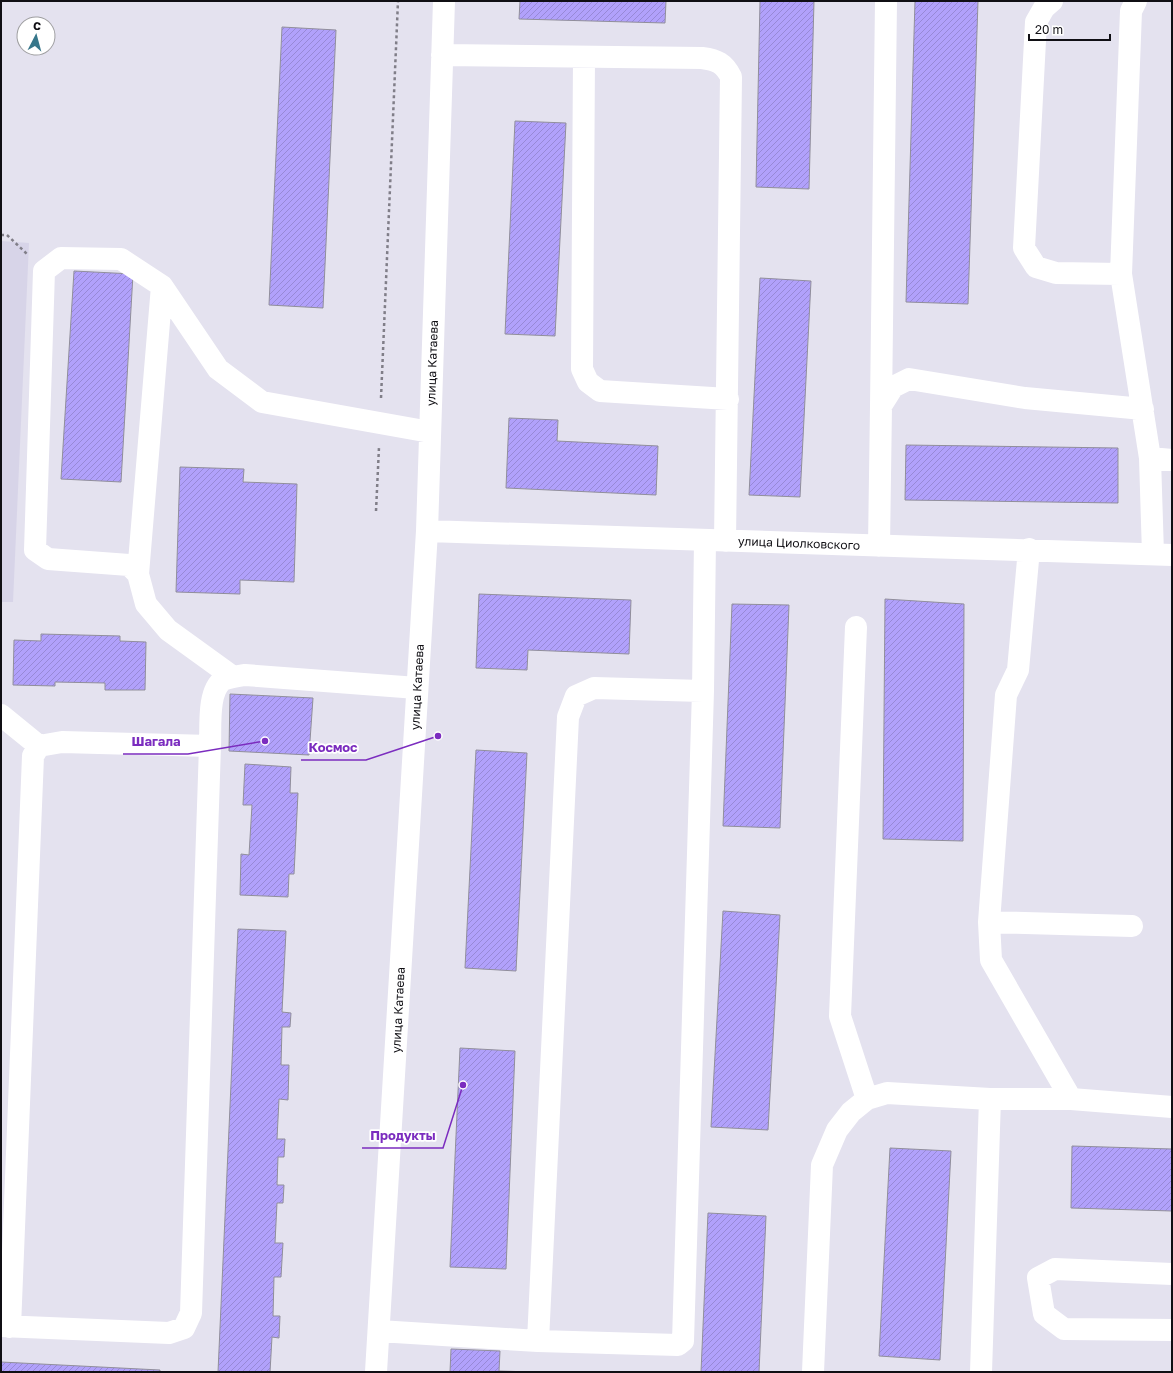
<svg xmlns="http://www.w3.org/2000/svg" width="1173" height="1373" font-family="'Golos Text',sans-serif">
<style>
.built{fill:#d7d4e8}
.building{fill:url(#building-hatch);stroke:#918f9b}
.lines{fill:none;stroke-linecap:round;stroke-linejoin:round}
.path{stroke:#807e88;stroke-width:2.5;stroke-dasharray:3 3;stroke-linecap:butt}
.minor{stroke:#fff;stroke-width:22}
.labels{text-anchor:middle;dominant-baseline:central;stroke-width:3.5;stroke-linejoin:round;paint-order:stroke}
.street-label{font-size:12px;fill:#100f14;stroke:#fff}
.leader{fill:none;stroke:#7b2cbf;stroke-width:1.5}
.callout-dot{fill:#7b2cbf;stroke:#fff;stroke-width:1.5}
.callout-label{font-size:13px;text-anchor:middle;font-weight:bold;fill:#7b2cbf;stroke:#fff;stroke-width:3.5;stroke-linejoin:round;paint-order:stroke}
</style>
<defs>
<pattern id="building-hatch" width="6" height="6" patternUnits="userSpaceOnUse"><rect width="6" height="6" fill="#b1a1fb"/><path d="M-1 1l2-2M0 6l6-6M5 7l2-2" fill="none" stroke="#9789d6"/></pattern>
</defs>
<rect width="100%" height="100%" fill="#e4e2ef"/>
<!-- built -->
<path class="built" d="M1,241L29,243L13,602H1Z"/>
<!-- building -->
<path class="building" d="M520,1H666L665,23L519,19Z
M760,1H814L809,189L756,187Z
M915,1H978L968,304L906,302Z
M282,27L336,30L323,308L269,305Z
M515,121L566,123L555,336L505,334Z
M74,271L133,274L121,482L61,479Z
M760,278L811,281L800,497L749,495Z
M509,418L558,420L557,441L658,446L656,495L506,488Z
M906,445L1118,448V503L905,500Z
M180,467L244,469L243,482L297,484L294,582L240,580V594L176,592Z
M479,594L631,600L629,654L528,650L527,670L476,668Z
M885,599L964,604L963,841L883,839Z
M732,604L789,605L780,828L723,826Z
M41,634L120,636V641L146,642L145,690H105V683L55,682V686L13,685L14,640L41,641Z
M230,694L313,698L309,755L229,751Z
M476,750L527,753L516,971L465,968Z
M245,764L291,767L290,793H298L294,874H289L288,897L240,895L241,854L249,855L252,805H243Z
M723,911L780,915L768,1130L711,1127Z
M238,929L286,931L282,1012L291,1013L290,1027H282L281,1065H289L288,1100L279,1099L277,1139H285L284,1157H278L277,1185H284L283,1203H277L275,1243H283L281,1277H274L273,1316H280L279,1338L272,1337L270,1372H218Z
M460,1048L515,1051L506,1269L450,1267Z
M1072,1146L1172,1149V1211L1071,1208Z
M890,1148L951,1151L940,1360L879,1356Z
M708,1213L766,1216L759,1372H701Z
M451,1349L500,1351L499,1371L532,1372H450Z
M1,1362L160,1370V1372H1Z"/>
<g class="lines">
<!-- path -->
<path class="path" d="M1,235H7L27,254
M381,398L398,1
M376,511L379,447"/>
<!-- minor -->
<path class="minor" d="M1052,1L1044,8L1036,22L1024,248L1036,267L1056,273L1121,274
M1136,1L1131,11L1121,274L1150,458L1153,554
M442,55L702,58C717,60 724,63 731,77L725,541
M584,58L582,369L588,382L600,391L728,399
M881,406L886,1
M1150,458L1172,460
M427,531L1172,555
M879,546L881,406L893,387L909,379L1025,398L1143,409
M1029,549L1018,670L1006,695L989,922L991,960L1071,1099
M138,574L162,286
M856,627L840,1016L867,1099
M233,677L168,630L146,604L138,574L129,565L48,559L35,550L44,271L61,258L121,259L162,286L218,369L262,402L430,432
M1,715L39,746
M989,922L1132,926
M1172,1274L1055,1269L1038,1278L1044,1314L1064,1329L1172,1330
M1,1326L169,1333L184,1328L191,1313L210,746C211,728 207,691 223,680C230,677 238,676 245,675L417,688
M10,1327L33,756L39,746L62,742L210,746
M379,1331L538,1341L678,1345L683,1341L703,691L705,540
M538,1341L568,717L576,696L594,688L703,691
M376,1372L427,531L444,1
M813,1372L822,1165L837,1130L851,1112L867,1099L887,1093L990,1099H1071L1172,1107
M981,1372L990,1099"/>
</g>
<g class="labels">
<!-- street labels -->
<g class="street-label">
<text transform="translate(432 363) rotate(-88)">улица Катаева</text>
<text transform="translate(799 543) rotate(2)">улица Циолковского</text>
<text transform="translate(417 687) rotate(-87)">улица Катаева</text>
<text transform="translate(398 1010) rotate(-87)">улица Катаева</text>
</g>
</g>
<!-- callouts -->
<path class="leader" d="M265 741L188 754H123M438 736L366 760H301M463 1085L443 1148H362"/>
<g class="callout-dot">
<circle cx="265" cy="741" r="4"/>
<circle cx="438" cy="736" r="4"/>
<circle cx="463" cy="1085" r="4"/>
</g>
<g class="callout-label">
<text x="156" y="746">Шагала</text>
<text x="333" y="752">Космос</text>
<text x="403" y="1140">Продукты</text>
</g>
<!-- border -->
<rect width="1173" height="1373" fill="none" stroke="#100f14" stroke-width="4"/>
<!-- north arrow -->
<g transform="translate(36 36) rotate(6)"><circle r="19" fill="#ffffff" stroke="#9f9fa1"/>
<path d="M0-3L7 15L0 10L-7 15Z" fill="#37778b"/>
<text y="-6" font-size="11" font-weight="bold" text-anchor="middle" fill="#100f14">С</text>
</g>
<!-- scale -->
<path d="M1029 34v6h81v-6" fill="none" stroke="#100f14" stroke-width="2"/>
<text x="1035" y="34" font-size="12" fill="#100f14" stroke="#ffffff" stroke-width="3" paint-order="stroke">20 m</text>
</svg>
